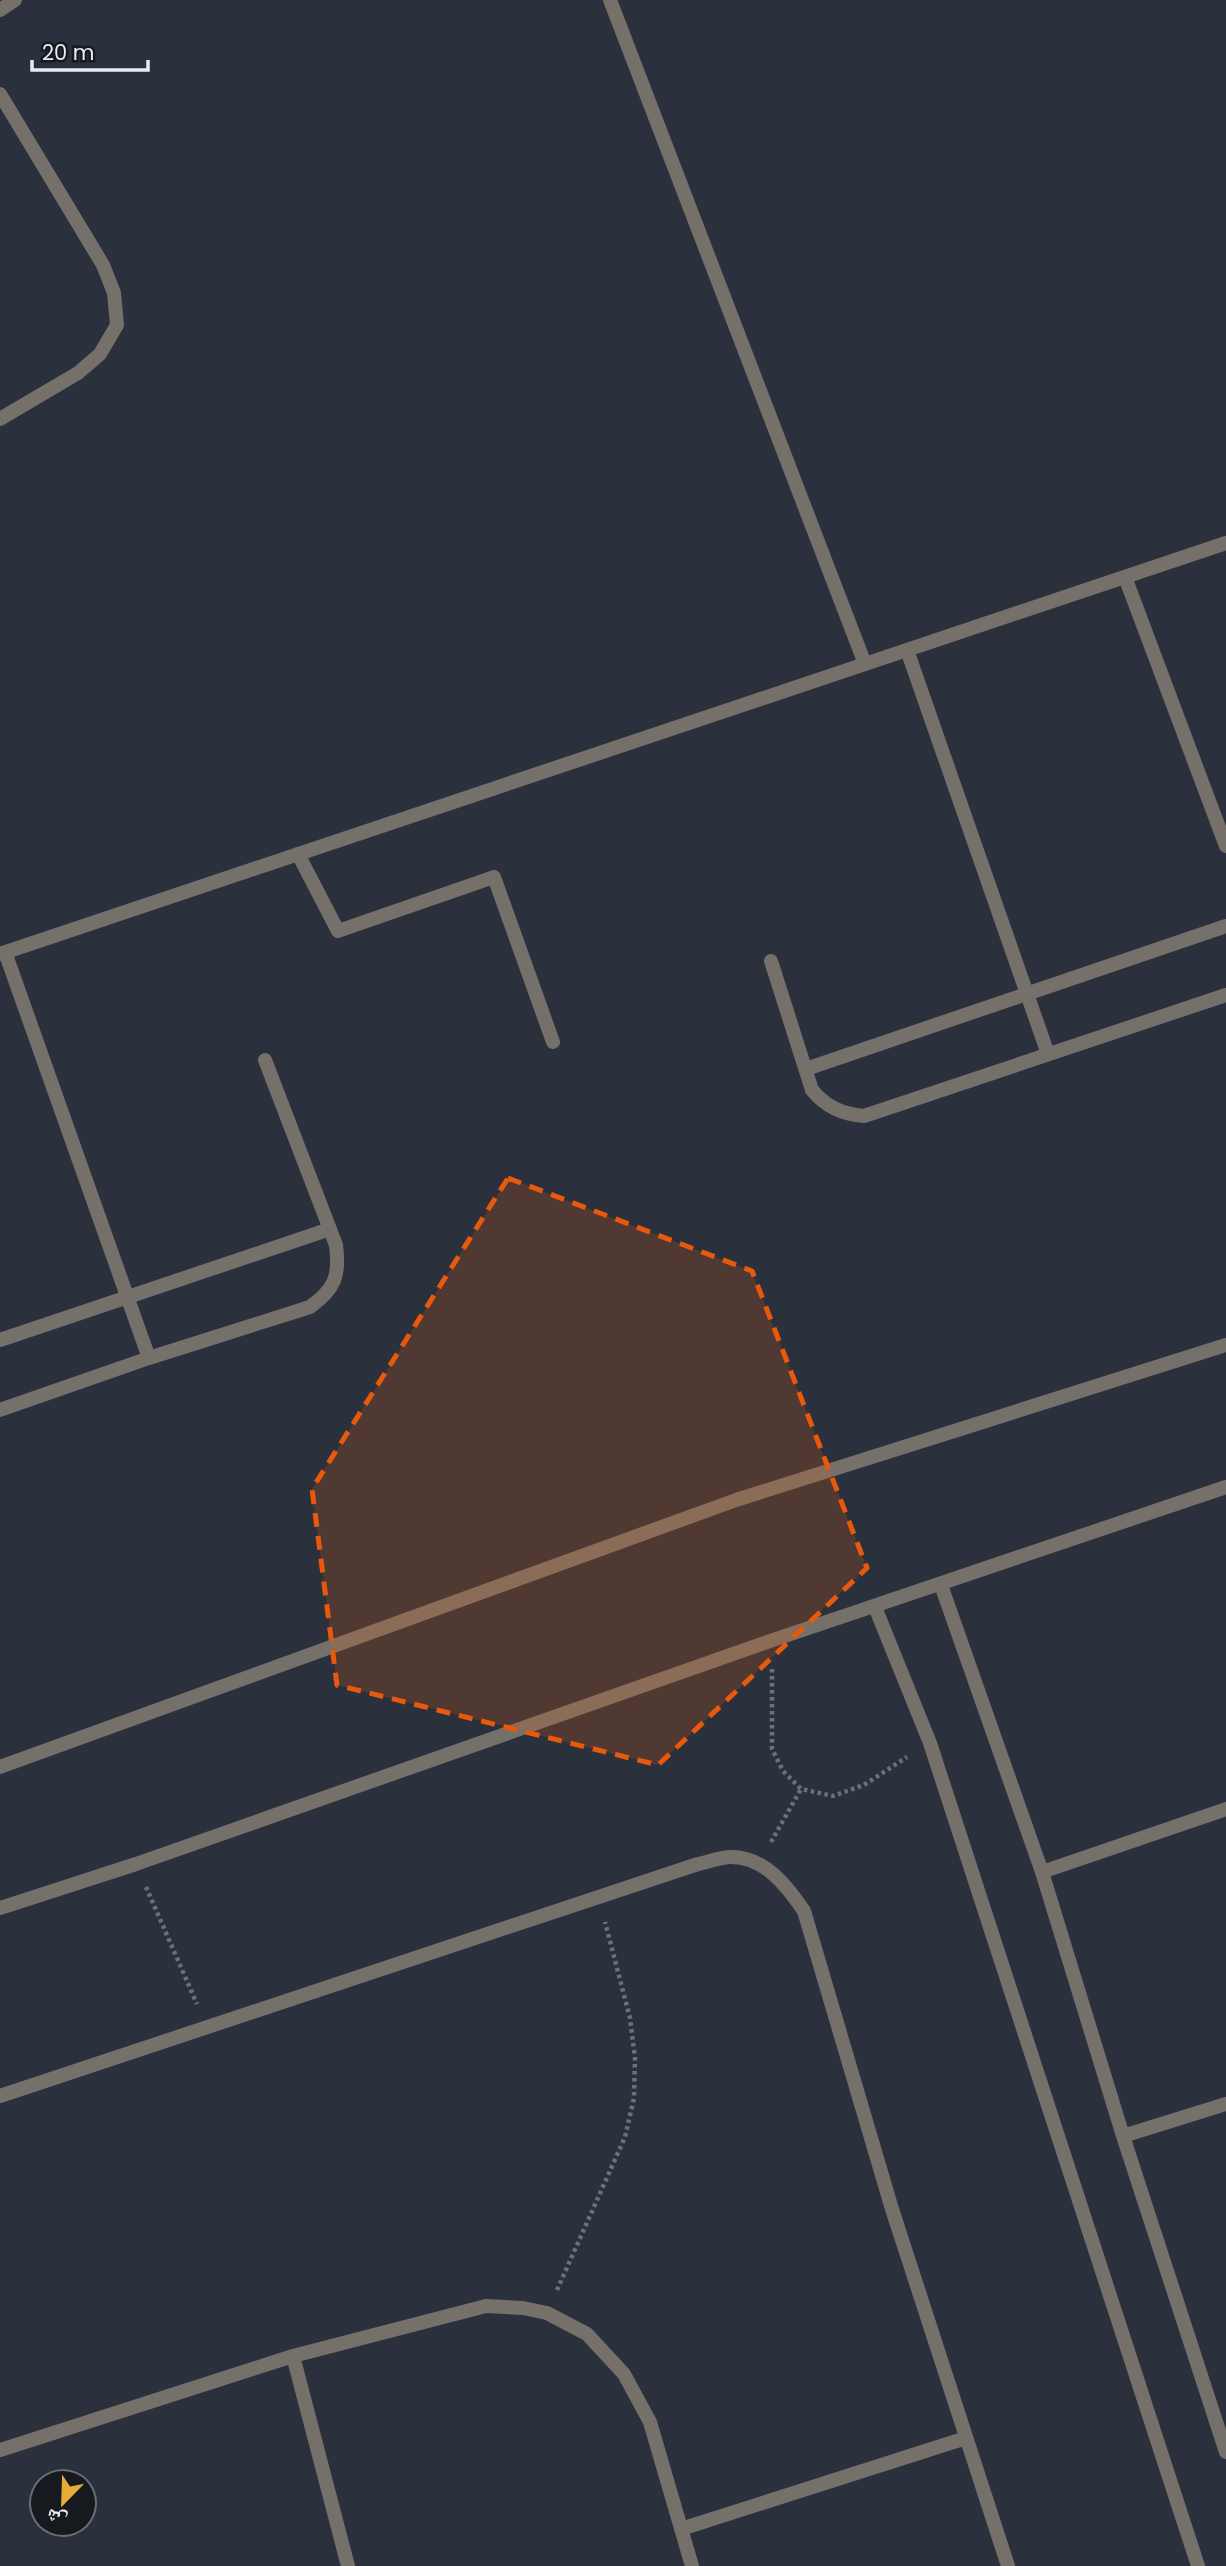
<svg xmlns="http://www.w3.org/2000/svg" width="1226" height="2566" font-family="Poppins,'Noto Naskh Arabic',sans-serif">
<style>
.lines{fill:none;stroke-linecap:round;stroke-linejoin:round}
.path{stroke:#6b717c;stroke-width:4.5;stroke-dasharray:3.5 3.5;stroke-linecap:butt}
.lane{stroke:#75716a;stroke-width:14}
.street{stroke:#75716a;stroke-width:14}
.marked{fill:#e8590c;fill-opacity:0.2;stroke:#e8590c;stroke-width:5;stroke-dasharray:14 9;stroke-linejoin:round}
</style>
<rect width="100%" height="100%" fill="#2a313d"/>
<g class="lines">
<!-- path -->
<path class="path" d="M772,1669V1749L783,1771L801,1789L833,1796L864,1785L907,1757
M771,1842L801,1789
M146,1887L197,2004
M557,2290L625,2137L634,2098L635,2058L630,2018L605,1922"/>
<!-- lane -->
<path class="lane" d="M298,854L338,931L494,877L553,1042"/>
<!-- street -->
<path class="street" d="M610,0L865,664
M0,10L15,0
M0,94L103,265L114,293L117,325L100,354L78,373L0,419
M1125,577L1226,846
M907,650L1048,1054
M5,952L149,1358
M0,954L1226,543
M771,961L812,1090C826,1107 842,1114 864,1116L1226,995
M806,1069L1226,926
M0,1340L330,1229
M0,1410L149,1358L310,1307C335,1289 340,1276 336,1245L265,1060
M941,1585L1042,1872L1123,2136L1226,2452
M875,1607L930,1743L1198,2566
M0,1767L736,1500L1226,1345
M1042,1872L1226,1809
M0,1908L136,1864L773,1640L1226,1487
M0,2096L698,1864C708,1862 721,1857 731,1857C765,1857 787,1886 804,1911L892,2209L1008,2566
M1123,2136L1226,2104
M293,2356L348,2566
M0,2450L293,2356L486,2306L523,2308L547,2313L587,2334L624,2374L650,2422L692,2566
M681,2529L966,2438"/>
</g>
<!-- marked area -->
<path class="marked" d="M508,1178L752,1271L867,1568L658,1765L337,1685L312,1489Z"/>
<!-- north arrow -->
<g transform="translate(63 2503) rotate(203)"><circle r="33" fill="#16191e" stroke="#6a6d73" stroke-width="2"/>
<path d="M0-5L12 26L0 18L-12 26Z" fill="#e7ac36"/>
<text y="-10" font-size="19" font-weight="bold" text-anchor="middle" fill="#e7ebf3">ش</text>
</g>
<!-- scale -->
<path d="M32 60v10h116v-10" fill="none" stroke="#e7ebf3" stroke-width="3.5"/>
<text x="42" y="60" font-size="21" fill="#e7ebf3" stroke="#16191e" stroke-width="5" paint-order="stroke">20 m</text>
</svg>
